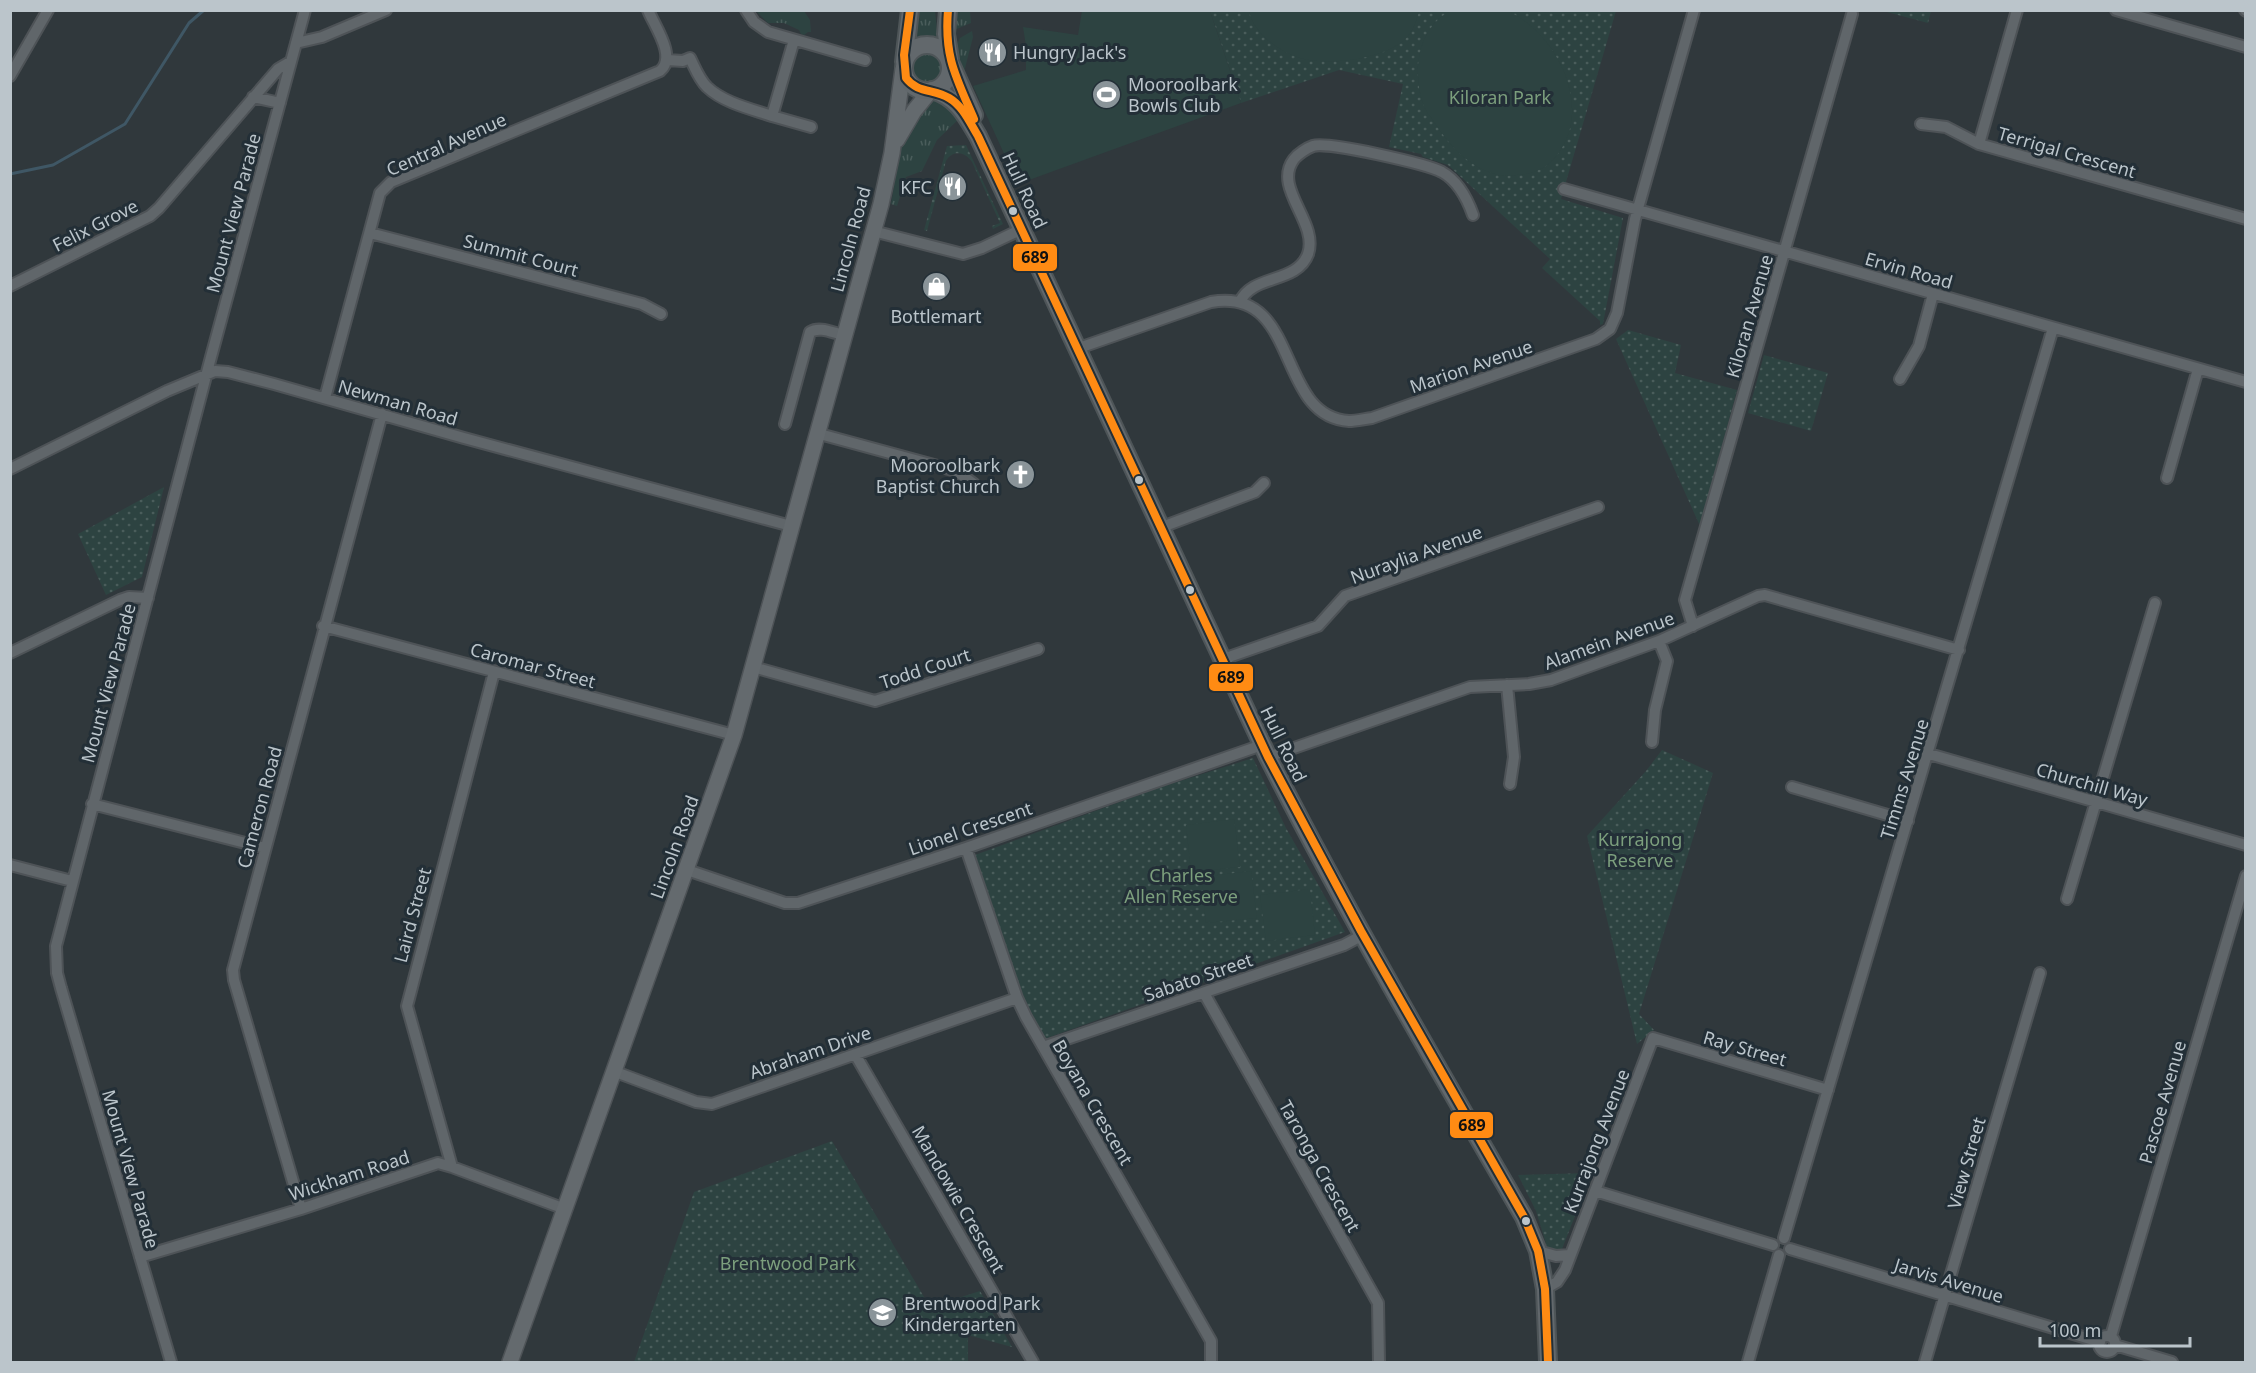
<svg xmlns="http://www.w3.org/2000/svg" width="2256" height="1373" font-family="'Noto Sans',sans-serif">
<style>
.grass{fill:url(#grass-tufts)}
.park{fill:url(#park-dots)}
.pitch{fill:#2d4341}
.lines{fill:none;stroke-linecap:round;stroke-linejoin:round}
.stream{stroke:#3f5765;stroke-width:3}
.street-casing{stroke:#4e5357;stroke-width:14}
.secondary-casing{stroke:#4e5357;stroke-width:18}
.primary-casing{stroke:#4e5558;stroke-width:20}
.street{stroke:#60666a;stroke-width:10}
.secondary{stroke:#646a6e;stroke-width:15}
.primary{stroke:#62686c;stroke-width:16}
.bus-1-casing{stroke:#232f37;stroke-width:12}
.bus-1{stroke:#ff8b13;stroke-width:8}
.bus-dot{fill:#bbc5cb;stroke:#232f37;stroke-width:2}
.labels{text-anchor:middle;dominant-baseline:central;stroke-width:6;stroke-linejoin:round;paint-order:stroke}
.poi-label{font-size:18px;fill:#bbc5cb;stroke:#232f37;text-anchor:start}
.park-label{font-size:18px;fill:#7c9f7d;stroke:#232f37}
.street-label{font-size:18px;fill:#bbc5cb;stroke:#232f37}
.line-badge{stroke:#232f37;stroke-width:2}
.pale-badge-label{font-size:16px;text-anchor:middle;font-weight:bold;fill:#111}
</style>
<defs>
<pattern id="grass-tufts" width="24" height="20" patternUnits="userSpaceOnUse" patternTransform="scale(1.5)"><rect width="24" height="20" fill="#2d4341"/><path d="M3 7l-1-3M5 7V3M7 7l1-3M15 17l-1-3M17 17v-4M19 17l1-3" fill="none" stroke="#4a5d5b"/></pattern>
<pattern id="park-dots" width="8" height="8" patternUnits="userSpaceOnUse" patternTransform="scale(1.5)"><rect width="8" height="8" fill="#2d4341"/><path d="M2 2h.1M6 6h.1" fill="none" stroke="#4a5d5b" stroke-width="1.8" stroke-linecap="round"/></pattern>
</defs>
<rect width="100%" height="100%" fill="#30383c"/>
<!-- grass -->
<path class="grass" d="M756,11H804L810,20L811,32H808L804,35L801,34L799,30L784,23H768Z
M919,11H935L938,39L927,37L916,40Z
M955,11H970L971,23L954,30Z
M972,31L973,37L964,72L980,107L977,109L957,57L956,46L960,38Z
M913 68a16 16 0 1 1 32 0a16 16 0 1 1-32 0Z
M937,99L943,100L960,118L937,140L922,171L906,177L897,206L891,204L900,151L908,128L931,101Z"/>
<!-- park -->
<path class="park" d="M1210,11H1616L1561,199L1623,218L1603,324L1600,325V321L1542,268L1550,259L1448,165L1423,157L1421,154L1389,147L1403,84L1339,70L1241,103Z
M1883,11H1931L1928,23Z
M966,145L1003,224L993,229L992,226L1000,223L972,162C965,151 952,150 946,161L927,231L924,230L947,146Z
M1628,330L1681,345L1675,373L1737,390L1700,526L1616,339Z
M1764,355L1828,373L1811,431L1748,413Z
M164,487L142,577L106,595L78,534Z
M1662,750L1713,773L1639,1014L1654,1030L1637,1044L1587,836L1646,771Z
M1253,758L1286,828L1345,932L1044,1039L1021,993L975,855L1158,788Z
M832,1141L930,1307L980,1291L1012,1347L968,1335V1362H634L694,1192Z
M1592,1173L1562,1249L1551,1250L1547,1247L1536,1211L1518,1175Z"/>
<!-- pitch -->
<path class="pitch" d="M1082,11H1210L1241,103L1018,184L973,86L1026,70V46L1023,27L1078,35Z
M1249,11V10L1419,11C1417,19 1414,29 1408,36C1388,60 1325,67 1297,57C1277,50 1253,32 1249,11Z
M1451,11C1463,10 1501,8 1510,12C1560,37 1596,114 1553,160C1542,171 1531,174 1516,175C1511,175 1504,177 1498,175C1468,167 1450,146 1434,122C1431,117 1426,112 1424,106C1411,74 1418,26 1451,11Z
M1234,819L1240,867L1191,872L1186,825Z
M1251,871L1257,918L1206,923L1201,877Z
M1310,889L1315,935L1266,941L1260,895Z"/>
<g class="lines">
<!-- stream -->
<path class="stream" d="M10,174L53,165L125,124L189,23L204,10"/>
<defs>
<path id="street" d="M746,10L754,22L768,32L865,60
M2017,10L1979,144L2246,219
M2116,10L2246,47
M2245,10L2246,11
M296,43L322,37L386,10
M667,60L683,61L690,58C695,68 699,79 707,87C724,103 751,109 772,116L794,40
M10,76L48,10
M253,97L280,103
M772,116L811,127
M1921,124L1946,127L1979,144
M1564,189L2246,382
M873,231L963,254L982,248L1022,229
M370,233L642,304L661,314
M10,286L150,216L159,208L278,69L290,62
M1240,302C1252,274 1297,284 1308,254C1319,222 1272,188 1294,159C1298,154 1307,148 1313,146C1327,141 1427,164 1442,172C1458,181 1467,198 1473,215
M1079,348L1211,302C1301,286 1275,417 1349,421C1356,421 1364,419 1372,418L1596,339L1610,329L1617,313L1635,219L1694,10
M1900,379L1919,346L1933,294
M325,398L380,193L391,182L660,71C677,57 655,27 648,10
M785,424L810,332C820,326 833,333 844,335
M816,433L956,471L974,484
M10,469L167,391L215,371L228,372L274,384L464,438L791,526
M2167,478L2198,369
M1162,527L1255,492L1264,483
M323,626L734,735
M1693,626L1685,600L1852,14
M10,653L120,600L129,597L148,598
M1223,659L1318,626L1345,596L1598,507
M753,667L875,701L1038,649
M1507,685L1514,757L1510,784
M1652,742L1655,710L1667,661L1659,641
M1929,754L2246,845
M1268,757L1470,687L1529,684L1551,680L1659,641L1758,596L1765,595L1959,650
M1792,787L1908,821
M92,804L265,848
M966,848L1017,998L1026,1017L1211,1341V1362
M10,865L72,881
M687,870L785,903H798L966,848L1262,745
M2067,899L2155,603
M1204,993L1378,1303L1379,1362
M1043,1047L1344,945L1363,935
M855,1054L1033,1362
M613,1071L696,1102L712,1104L1017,998
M452,1167L407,1006L494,672
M1595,1191L1773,1245
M301,1209L234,980L233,970L382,414
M1784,1238L2053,328
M1790,1249L2100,1342
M1538,1251L1556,1256L1570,1255
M140,1257L301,1209L438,1163L452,1167L565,1209
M1545,1289L1557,1282L1565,1270L1653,1038L1828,1090
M2111,1336L2246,876
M2099 1344a8 8 0 1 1 16 0a8 8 0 1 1-16 0Z
M2115,1345L2172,1362
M171,1362L61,988L57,973L56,946L211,357L305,10
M1748,1362L1779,1255
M1925,1362L2040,973"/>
<path id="secondary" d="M897,140L914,111L931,90
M510,1362L734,735L881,204L892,153L903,69"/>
<path id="primary" d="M948,10L946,34L950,59
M904 68a23 23 0 1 1 46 0a23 23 0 1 1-46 0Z
M904,62L910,10
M950,62L974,115
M932,90C957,97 966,116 978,136L1268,757C1347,913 1436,1065 1524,1217L1538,1251L1545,1289L1548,1362"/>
</defs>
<!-- street casing -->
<use href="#street" class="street-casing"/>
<!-- secondary casing -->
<use href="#secondary" class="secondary-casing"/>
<!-- primary casing -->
<use href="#primary" class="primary-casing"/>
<!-- street -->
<use href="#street" class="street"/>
<!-- secondary -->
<use href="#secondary" class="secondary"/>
<!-- primary -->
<use href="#primary" class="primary"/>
<defs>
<path id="bus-1" d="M910,10L904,55L906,78C917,93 934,89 949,98C963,106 970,123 978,136L1268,757L1361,931L1524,1217L1538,1251L1545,1289L1548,1362
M948,10C944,57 956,77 974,119"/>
</defs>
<!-- bus-1 casing -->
<use href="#bus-1" class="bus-1-casing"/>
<!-- bus-1 -->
<use href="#bus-1" class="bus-1"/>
</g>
<!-- icons -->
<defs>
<symbol id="restaurant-disc" viewBox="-11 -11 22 22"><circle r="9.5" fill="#8a9499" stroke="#232f37"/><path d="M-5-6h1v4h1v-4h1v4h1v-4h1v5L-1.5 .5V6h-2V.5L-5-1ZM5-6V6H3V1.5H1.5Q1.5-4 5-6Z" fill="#fff"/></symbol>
<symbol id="stadium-disc" viewBox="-11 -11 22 22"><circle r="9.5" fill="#8a9499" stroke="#232f37"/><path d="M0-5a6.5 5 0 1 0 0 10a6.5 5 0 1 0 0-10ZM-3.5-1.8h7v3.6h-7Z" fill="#fff"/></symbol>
<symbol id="shop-disc" viewBox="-11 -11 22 22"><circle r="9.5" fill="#8a9499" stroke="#232f37"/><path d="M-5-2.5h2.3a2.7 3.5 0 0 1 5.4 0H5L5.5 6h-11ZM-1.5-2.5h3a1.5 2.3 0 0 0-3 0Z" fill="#fff"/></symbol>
<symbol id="church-disc" viewBox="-11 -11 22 22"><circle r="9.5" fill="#8a9499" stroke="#232f37"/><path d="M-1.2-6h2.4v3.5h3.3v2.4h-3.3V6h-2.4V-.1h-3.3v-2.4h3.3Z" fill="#fff"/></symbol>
<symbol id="school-disc" viewBox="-11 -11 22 22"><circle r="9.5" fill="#8a9499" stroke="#232f37"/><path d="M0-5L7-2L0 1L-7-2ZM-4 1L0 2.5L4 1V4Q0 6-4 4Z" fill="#fff"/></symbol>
</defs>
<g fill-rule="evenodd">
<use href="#restaurant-disc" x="976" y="36" width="33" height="33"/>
<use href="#stadium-disc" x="1090" y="78" width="33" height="33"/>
<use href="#restaurant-disc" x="936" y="170" width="33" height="33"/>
<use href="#shop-disc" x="920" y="270" width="33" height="33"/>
<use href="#church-disc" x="1004" y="458" width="33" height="33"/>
<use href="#school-disc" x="866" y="1296" width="33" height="33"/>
</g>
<!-- markers -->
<g class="bus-dot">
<circle cx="1013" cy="211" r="5"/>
<circle cx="1139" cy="480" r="5"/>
<circle cx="1190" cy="590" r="5"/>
<circle cx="1526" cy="1221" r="5"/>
</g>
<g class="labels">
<!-- poi labels -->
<g class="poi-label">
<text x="1013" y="52">Hungry Jack's</text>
<text x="1128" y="84">Mooroolbark<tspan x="1128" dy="21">Bowls Club</tspan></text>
<text x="932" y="187" text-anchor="end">KFC</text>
<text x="936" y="316" text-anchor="middle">Bottlemart</text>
<text x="1000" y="465" text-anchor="end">Mooroolbark<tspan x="1000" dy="21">Baptist Church</tspan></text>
<text x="904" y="1303">Brentwood Park<tspan x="904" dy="21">Kindergarten</tspan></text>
</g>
<!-- park labels -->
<g class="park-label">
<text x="1500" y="97">Kiloran Park</text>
<text x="1640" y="839">Kurrajong<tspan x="1640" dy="21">Reserve</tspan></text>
<text x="1181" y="875">Charles<tspan x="1181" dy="21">Allen Reserve</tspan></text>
<text x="788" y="1263">Brentwood Park</text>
</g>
<!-- street labels -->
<g class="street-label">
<text transform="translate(446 144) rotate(-24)">Central Avenue</text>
<text transform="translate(2067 152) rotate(16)">Terrigal Crescent</text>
<text transform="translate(1025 190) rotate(65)">Hull Road</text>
<text transform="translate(233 213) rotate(-75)">Mount View Parade</text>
<text transform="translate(95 225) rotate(-27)">Felix Grove</text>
<text transform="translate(850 239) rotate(-75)">Lincoln Road</text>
<text transform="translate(521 255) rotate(15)">Summit Court</text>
<text transform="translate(1909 270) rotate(16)">Ervin Road</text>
<text transform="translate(1749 316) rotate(-74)">Kiloran Avenue</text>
<text transform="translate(1471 366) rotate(-19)">Marion Avenue</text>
<text transform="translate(398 402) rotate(16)">Newman Road</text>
<text transform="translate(1416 554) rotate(-20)">Nuraylia Avenue</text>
<text transform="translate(1609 640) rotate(-20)">Alamein Avenue</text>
<text transform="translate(533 665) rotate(15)">Caromar Street</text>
<text transform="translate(925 668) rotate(-18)">Todd Court</text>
<text transform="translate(108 683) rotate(-75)">Mount View Parade</text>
<text transform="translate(1284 744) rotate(64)">Hull Road</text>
<text transform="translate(1904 779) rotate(-73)">Timms Avenue</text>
<text transform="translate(2092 784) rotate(16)">Churchill Way</text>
<text transform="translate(259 807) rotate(-75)">Cameron Road</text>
<text transform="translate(970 828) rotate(-19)">Lionel Crescent</text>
<text transform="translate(674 847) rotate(-70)">Lincoln Road</text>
<text transform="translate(412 915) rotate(-75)">Laird Street</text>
<text transform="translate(1198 977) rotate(-19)">Sabato Street</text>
<text transform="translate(1745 1048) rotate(16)">Ray Street</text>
<text transform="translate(810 1052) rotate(-19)">Abraham Drive</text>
<text transform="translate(1093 1102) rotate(60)">Boyana Crescent</text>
<text transform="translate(2162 1102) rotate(-74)">Pascoe Avenue</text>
<text transform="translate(1596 1141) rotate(-69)">Kurrajong Avenue</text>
<text transform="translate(1966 1163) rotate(-74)">View Street</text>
<text transform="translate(1320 1166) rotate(61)">Taronga Crescent</text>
<text transform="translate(131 1169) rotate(74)">Mount View Parade</text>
<text transform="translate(349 1175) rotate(-18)">Wickham Road</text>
<text transform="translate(959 1199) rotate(60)">Mandowie Crescent</text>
<text transform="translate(1949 1280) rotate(17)">Jarvis Avenue</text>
</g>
</g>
<g class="line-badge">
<rect x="1012" y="243" width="46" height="29" rx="6" fill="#ff8b13"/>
<rect x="1208" y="663" width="46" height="29" rx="6" fill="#ff8b13"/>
<rect x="1449" y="1111" width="45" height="28" rx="6" fill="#ff8b13"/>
</g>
<g class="pale-badge-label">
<text x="1035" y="263">689</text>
<text x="1231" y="683">689</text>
<text x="1472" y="1131">689</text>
</g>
<!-- border -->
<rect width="2256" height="1373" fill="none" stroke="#bbc5cb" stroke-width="24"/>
<!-- scale -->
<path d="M2040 1337v9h150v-9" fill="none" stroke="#bbc5cb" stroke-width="3"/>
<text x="2049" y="1337" font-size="18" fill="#bbc5cb" stroke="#232f37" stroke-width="4.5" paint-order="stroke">100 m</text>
</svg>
